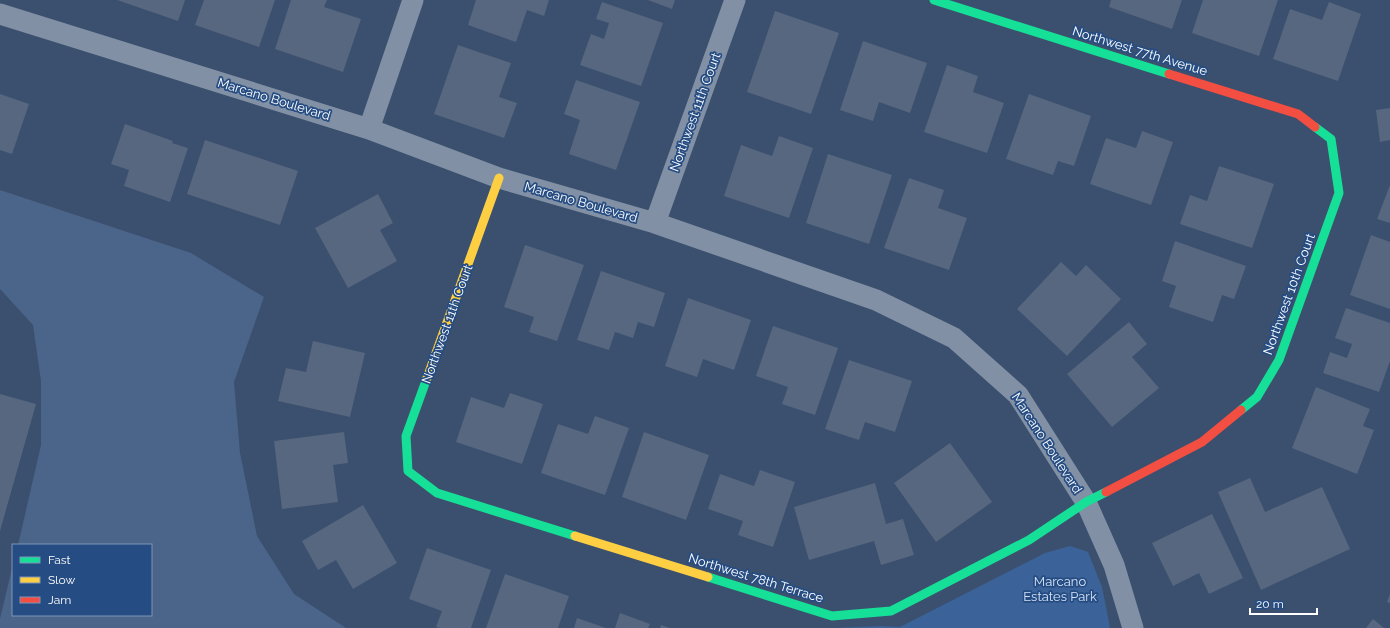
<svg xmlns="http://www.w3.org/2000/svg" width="1390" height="628" font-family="Raleway,sans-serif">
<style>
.green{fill:#3b6399}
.water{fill:#4a648a}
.building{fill:#56677f}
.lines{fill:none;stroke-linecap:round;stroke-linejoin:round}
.street{stroke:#8190a4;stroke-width:21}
.fast{stroke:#16e098;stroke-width:9}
.slow{stroke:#ffcf43;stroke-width:9}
.jam{stroke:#f24e42;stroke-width:9}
.labels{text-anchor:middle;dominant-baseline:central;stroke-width:3.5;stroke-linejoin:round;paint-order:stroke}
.street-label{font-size:13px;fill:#fff;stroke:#264d83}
.park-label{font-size:13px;fill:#d2e1f6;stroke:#264d83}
</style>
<rect width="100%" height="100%" fill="#3b506e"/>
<!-- green -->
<path class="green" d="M1070,546L1088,552L1102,587L1110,628H835L881,626L900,627L1045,553Z"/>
<!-- water -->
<path class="water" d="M0,190L191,253L264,297L234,382L240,453L257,536L294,594L346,628H0V619L13,564V615H151V545H18L41,445V381L33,325L0,289Z"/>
<!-- building -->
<path class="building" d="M117,0H185L178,21Z
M204,0H275L259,47L195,25Z
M291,0H327L324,7L361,19L343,72L275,49Z
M476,0H549L544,16L527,10L516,42L468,25Z
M648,0H675L672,9Z
M1111,0H1182L1172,29L1109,7Z
M1203,0H1278L1259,56L1192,33Z
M602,2L663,23L641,86L580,65L591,34L604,39L609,23L596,19Z
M1329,2L1361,14L1338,81L1273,59L1290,9L1322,20Z
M775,11L839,33L811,114L747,92Z
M863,41L927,63L910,113L879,102L873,121L840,110Z
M458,45L511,63L499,97L517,103L504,138L434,114Z
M947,65L978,76L973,92L1004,103L987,153L924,132Z
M576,80L640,102L616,170L569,154L580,120L564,114Z
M0,94L29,104L12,154L0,150Z
M1029,94L1091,116L1074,166L1058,161L1053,175L1006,159Z
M1390,108V140L1380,142L1376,110Z
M125,124L173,141L172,143L188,148L170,202L124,186L129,170L111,164Z
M1142,131L1173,142L1151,205L1090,184L1106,138L1136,148Z
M779,136L813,148L789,218L724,196L741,145L772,156Z
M205,140L298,171L280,225L187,194Z
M828,154L892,175L869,244L806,223Z
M1219,166L1274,184L1252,248L1180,224L1190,195L1207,201Z
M909,178L944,190L938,208L967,218L949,270L884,248Z
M1390,185V223L1377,219Z
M378,194L393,223L380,230L397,261L348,288L315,228Z
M1371,235L1390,242V309L1350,295Z
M1175,241L1246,266L1234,299L1222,295L1213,322L1169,307L1176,286L1162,281Z
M525,245L584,265L557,341L529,332L534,317L504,307Z
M1061,262L1076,276L1086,265L1121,299L1067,356L1017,309Z
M601,271L665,293L654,327L638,322L633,338L615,332L609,350L577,340Z
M688,298L751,320L734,370L703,359L697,377L665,366Z
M1346,308L1390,323V361L1379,392L1323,373L1330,352L1347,358L1352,344L1335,338Z
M1129,322L1147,344L1132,357L1159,388L1112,427L1067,374Z
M773,326L838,348L815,415L782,404L788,387L756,376Z
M313,341L365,353L350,417L278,401L286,368L306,372Z
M849,360L912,381L895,432L865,422L859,440L825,429Z
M1316,387L1370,409L1363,426L1374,430L1357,474L1292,448Z
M510,393L543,404L522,464L456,442L471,397L504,408Z
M0,394L36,404L0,531Z
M595,416L629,428L605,495L541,473L558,424L588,434Z
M344,432L348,463L333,465L338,502L282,509L274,441Z
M644,432L709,455L686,520L622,497Z
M950,443L992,502L936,542L894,483Z
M760,470L795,482L773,547L738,535L743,521L708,509L720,474L754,486Z
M1250,478L1265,512L1322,487L1350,549L1261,590L1218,492Z
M875,483L886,524L903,519L914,555L881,565L874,541L809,560L794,507Z
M363,505L397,563L353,589L336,560L318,570L302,541Z
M1212,514L1243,578L1209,594L1199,573L1173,586L1152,543Z
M427,548L491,570L471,628H440L436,627L442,611L409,599Z
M505,574L569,596L558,628H486Z
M1390,594V603L1387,602Z
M620,613L650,624L648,628H615Z
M577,618L606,628H574Z
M1373,619L1384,628H1366Z
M661,625L670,628H660Z"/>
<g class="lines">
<!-- street -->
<path class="street" d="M0,14L369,129L499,178L655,223L876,300L954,338L1018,395L1086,502L1114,565L1133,628
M369,129L413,0
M655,223L735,0"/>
<!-- fast -->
<path class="fast" d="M934,0L1169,74
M427,378L406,436L408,471L437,493L575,536
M1241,410L1257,397L1279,360L1339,193L1331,139L1315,127
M708,577L832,616L891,611L1029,540L1086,502L1106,492"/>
<!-- slow -->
<path class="slow" d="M427,378L499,178
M575,536L708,577"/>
<!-- jam -->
<path class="jam" d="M1169,74L1298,114L1315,127
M1106,492L1202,442L1241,410"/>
</g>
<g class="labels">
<!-- street labels -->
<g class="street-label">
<text transform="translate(1140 51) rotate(17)">Northwest 77th Avenue</text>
<text transform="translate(274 99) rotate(17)">Marcano Boulevard</text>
<text transform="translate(695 112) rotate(-70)">Northwest 11th Court</text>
<text transform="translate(581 202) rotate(16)">Marcano Boulevard</text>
<text transform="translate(1289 294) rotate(-70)">Northwest 10th Court</text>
<text transform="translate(447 324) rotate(-70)">Northwest 11th Court</text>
<text transform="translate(1047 443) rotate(57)">Marcano Boulevard</text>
<text transform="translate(756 578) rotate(17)">Northwest 78th Terrace</text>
</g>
<!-- park labels -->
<g class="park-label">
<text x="1060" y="581">Marcano<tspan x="1060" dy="15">Estates Park</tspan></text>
</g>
</g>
<!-- legend -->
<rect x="12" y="544" width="140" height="72" fill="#264d83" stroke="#7d94b5"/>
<rect x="20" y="557" width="20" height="6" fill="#16e098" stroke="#7d94b5"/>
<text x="48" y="564" font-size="12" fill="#ffffff">Fast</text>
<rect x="20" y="577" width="20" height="6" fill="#ffcf43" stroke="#7d94b5"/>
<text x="48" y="584" font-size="12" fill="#ffffff">Slow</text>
<rect x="20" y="597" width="20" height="6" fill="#f24e42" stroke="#7d94b5"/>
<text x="48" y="604" font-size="12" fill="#ffffff">Jam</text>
<!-- scale -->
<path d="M1250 608v6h67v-6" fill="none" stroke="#ffffff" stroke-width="2"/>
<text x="1256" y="608" font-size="12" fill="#ffffff" stroke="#264d83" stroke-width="3" paint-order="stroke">20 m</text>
</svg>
